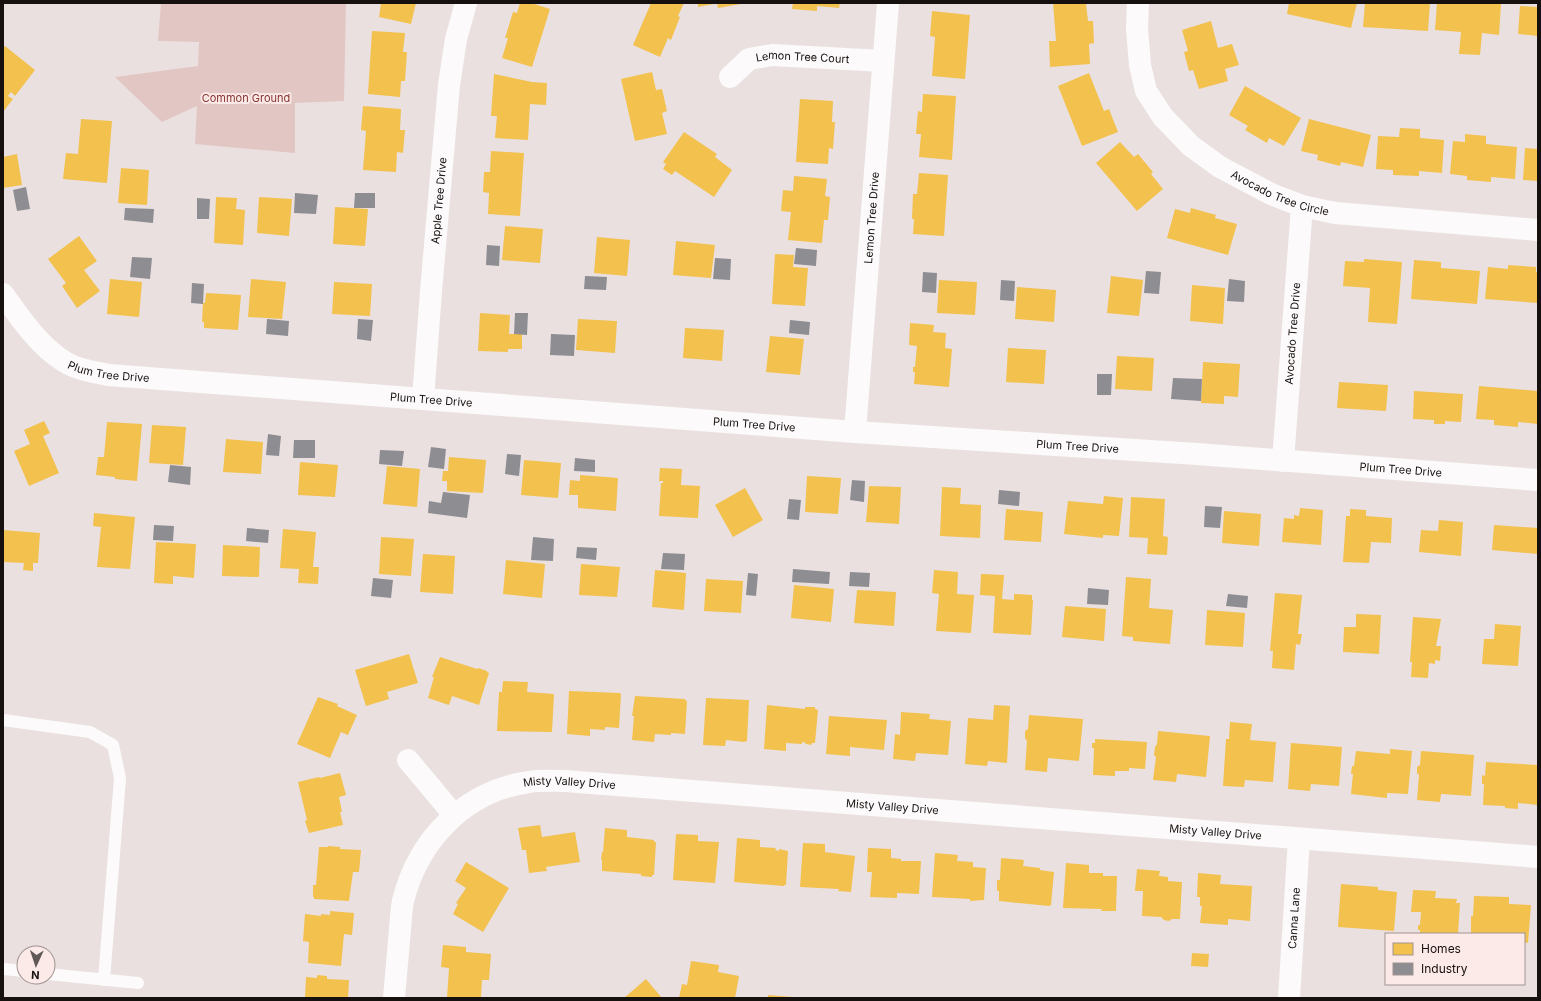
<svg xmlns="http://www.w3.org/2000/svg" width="1541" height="1001" font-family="Inter,sans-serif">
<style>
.green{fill:#e2c6c3}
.homes{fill:#f2c14e}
.industry{fill:#8d8d92}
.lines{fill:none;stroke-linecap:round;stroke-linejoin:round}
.lane{stroke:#fcfafa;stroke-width:12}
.street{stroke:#fcfafa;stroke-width:22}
.labels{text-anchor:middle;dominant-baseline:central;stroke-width:4;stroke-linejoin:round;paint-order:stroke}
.street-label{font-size:11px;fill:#16100f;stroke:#fceae8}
.park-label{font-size:11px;fill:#863430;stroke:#fceae8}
</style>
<rect width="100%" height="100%" fill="#eae0e0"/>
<!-- green -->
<path class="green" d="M161,3H346L344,101L295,103V153L195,144L197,106L162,122L115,77L198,66L199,42L158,41Z"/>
<!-- homes -->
<path class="homes" d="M381,3H416L411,24L379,17Z
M520,3H531L550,9L532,67L502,58L508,38H505L513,12L517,13Z
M651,3H684L678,16L680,17L671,40L668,38L660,57L633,45Z
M698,3H714V4L698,7Z
M717,3H741V4L718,8Z
M793,3H840L839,8L817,6V11L792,9Z
M1053,3H1086L1088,21H1093L1094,43L1089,44L1090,64L1050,67L1049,41H1056Z
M1289,3H1357L1351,28L1287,14Z
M1365,3H1430L1428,31L1363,27Z
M1437,3L1501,4L1499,35L1482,33L1480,55L1459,54L1461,32L1435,30Z
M1520,6L1538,7V36L1518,34Z
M932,11L970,15L965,79L932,76L935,37L930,36Z
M1211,21L1218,48L1232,44L1239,65L1225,69L1228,81L1199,89L1193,70L1189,71L1184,52L1188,51L1182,30Z
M372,31L405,33L403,52H407L405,81H401L400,97L368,94Z
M5,46L35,70L15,96L11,92L8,96L13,99L3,112V48Z
M652,72L656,90L662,89L667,111L662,113L667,134L635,141L621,79Z
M1089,73L1104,111L1109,109L1118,132L1082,146L1058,86Z
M494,74L532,82L547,83L546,105L530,104L528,140L495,138L497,116H491Z
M1245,86L1301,118L1284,146L1269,138L1267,143L1245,130L1248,126L1229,115Z
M923,94L956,96L952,160L919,157L921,134H916L918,111L922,112Z
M800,99L833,101L832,122H835L833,149L829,148L828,164L796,162Z
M363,106L401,109L400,130H405L403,153L397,152L396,172L363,170L366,131L361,130Z
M81,119L112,121L107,183L63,179L66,153L78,154Z
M1309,119L1371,135L1363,167L1341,162L1340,166L1317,160L1318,155L1301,151Z
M1400,128L1420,129V138L1444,140L1442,173L1419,171V176L1393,175V170L1376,169L1378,136L1399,137Z
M684,132L717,154L715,157L732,170L714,197L675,171L672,175L663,169L666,164L663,162Z
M1465,134L1486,136V144L1517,147L1515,179L1491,177V182L1467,180V176L1450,174L1453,141L1465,142Z
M1120,142L1134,157L1138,154L1153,172L1151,174L1163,189L1137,211L1096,163Z
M1525,148L1538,149V181L1523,180Z
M491,151L524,153L520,216L488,214L489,193L483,192L484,172H490Z
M17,154L22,185L3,188V157Z
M121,168L149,170L147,205L118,203Z
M919,173L948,175L944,236L913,234L914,219H912L913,194H917Z
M794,176L827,179L825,196L830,197L828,220H824L822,243L788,240L791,212L781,211L783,190L793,191Z
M216,197L237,198L236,209L245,210L243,245L214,243Z
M259,197L292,199L289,236L257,233Z
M335,207L368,209L365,246L333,244Z
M1191,208L1216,215L1215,218L1237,224L1228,255L1167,238L1175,209L1190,213Z
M505,226L543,229L540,263L502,260Z
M79,236L97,261L84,270L100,291L77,308L62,286L66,283L48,259Z
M597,237L630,240L627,276L594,273Z
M676,241L715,245L711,278L673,275Z
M775,254L794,255L793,267L808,268L805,306L772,304Z
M1364,259L1402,262L1397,324L1368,322L1370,288L1343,286L1345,261L1364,262Z
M1414,260L1441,262V268L1480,271L1477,304L1411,299Z
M1508,265L1536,267V272H1538V303L1485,299L1488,267L1508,269Z
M1111,276L1143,280L1139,316L1107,313Z
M110,279L142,282L139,317L107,314Z
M251,279L286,282L282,319L248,317Z
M939,280L977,282L975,315L937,313Z
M334,282L372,284L370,316L332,314Z
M1192,285L1225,288L1223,324L1190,321Z
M1017,287L1056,290L1054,322L1015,319Z
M206,293L241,295L238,330L204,328V322H202L203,303H205Z
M480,313L510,315L509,334H522V349H508V352L478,351Z
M578,319L617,321L615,353L576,350Z
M910,323L934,325L933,332L946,333L945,348L952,349L949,387L914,384L915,372H913V367H915L917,346L909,345Z
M685,328L724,330L722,361L683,358Z
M770,336L804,339L800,375L766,372Z
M1008,348L1046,350L1044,384L1006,382Z
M1117,356L1154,358L1152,391L1115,389Z
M1203,362L1240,364L1238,397L1224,396V404L1201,403Z
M1339,382L1388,385L1386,411L1337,408Z
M1479,386L1538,391V424L1518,422V427L1494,425V420L1476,419Z
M1414,391L1463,394L1461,422L1445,421V424H1434V420L1413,419Z
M44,421L50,433L43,436L59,473L29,486L14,451L30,444L24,430Z
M107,422L142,424L137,481L115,479V477L96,475L98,457H104Z
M152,425L186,427L183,465L149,463Z
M226,439L263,442L261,474L223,472Z
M449,457L486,460L483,493L447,491V481H442L443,471H448Z
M524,460L561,463L558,498L521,495Z
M300,462L338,465L335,497L298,495Z
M387,466L420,469L417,507L383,504Z
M660,468L682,469L681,485L700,486L698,518L659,516L661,483H663V481H659Z
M580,475L618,478L616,511L578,508V495H569L570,480L580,481Z
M807,476L841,478L838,514L805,512Z
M869,486L901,487L899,524L866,522Z
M942,487L961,488L960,504L981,505L980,538L940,536Z
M745,488L763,520L733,537L715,505Z
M1104,496L1123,498L1119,536L1103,535V538L1064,534L1068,501L1103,504Z
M1131,497L1165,499L1163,536L1168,537L1167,555L1147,554L1148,538L1129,537Z
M1300,508L1323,510L1321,545L1282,542L1284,518L1294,519V515L1299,516Z
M1006,509L1043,512L1041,542L1004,540Z
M1350,509L1366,510V516L1392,518L1391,543L1371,542L1369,563L1343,562L1346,516H1350Z
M1224,511L1261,514L1259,546L1222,543Z
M94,513L135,517L130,569L97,567L101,527L93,526Z
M1439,520L1463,522L1461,556L1419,552L1421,530L1438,531Z
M1494,525L1538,528V554L1492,550Z
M283,529L316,532L313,567H319L318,584L298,583L299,569L280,568Z
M3,530L40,533L38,563H33V571L23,570L24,563L3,562Z
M381,537L414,539L411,576L379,574Z
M156,542L196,544L194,578L173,576V584L154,583Z
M223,545L260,547L259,577L222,576Z
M423,554L455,556L453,594L420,592Z
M506,560L545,564L542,598L503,594Z
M581,564L620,567L617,597L579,595Z
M655,570L686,573L684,610L652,607Z
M934,570L958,572L957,594L974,595L971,633L936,631L939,594L932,593Z
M981,574L1004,575L1002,599L1014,600V594L1032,595V600H1033L1031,635L993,633L995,596L980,595Z
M1126,577L1151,579L1149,608L1173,610L1170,644L1133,641V637L1122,636Z
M706,579L743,581L741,613L704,611Z
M794,585L834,589L831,622L791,618Z
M857,590L896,592L894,626L854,623Z
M1275,593L1302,595L1298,634H1302L1300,645L1296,644L1294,670L1272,668L1273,651H1270Z
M1065,606L1106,609L1104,641L1062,637Z
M1207,610L1245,613L1243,647L1205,645Z
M1356,614L1381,615L1379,654L1343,652L1344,627H1356Z
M1413,617L1441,619L1436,646H1441L1440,661L1435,660V664L1429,663L1428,678L1411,677L1412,662H1410Z
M1495,624L1521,626L1518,666L1482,664L1484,639H1494Z
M409,654L418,683L387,692L389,699L366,706L355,670Z
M440,657L477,669L478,668L487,671V672L489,673L479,705L452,696L449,705L428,698L434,677H432Z
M503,681L528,682L527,692L554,694L552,732L497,731L499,692H502Z
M569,691L620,693L621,694L619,728L605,727V730L590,729V736L567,734Z
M635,696L685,699V700L687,701L685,734L671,733V735L655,734L654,742L632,740L634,716H632Z
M318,697L338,704L337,706L357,715L348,735L341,732L330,758L297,744Z
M706,698L749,700L747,741L744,742L726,740L725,746L703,745Z
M767,705L805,709V707H815V709L818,710L815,743H812L811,745L806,744L804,742H802V744L786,743V751L764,749Z
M994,705L1010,706L1007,763L988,761L987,766L965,764L968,718L993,720Z
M901,712L930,714L929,719L951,721L948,755L916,753L915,761L893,759L895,734L900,735Z
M1029,715L1083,719L1079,761L1048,758L1047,772L1025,770L1027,741L1025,738V731L1028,729Z
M829,716L887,720L884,750L850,747V756L826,754Z
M1230,722L1252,724L1250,740L1276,742L1273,782L1245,780L1244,787L1223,786L1226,739H1229Z
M1158,731L1210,736L1206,777L1177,774L1176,782L1153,780L1156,757L1154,755L1155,747L1157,744Z
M1095,739L1147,742L1145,769L1129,768V771H1115V776L1093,775L1094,748H1092V743H1095Z
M1291,743L1342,747L1339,786L1311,784L1310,791L1288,789Z
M1390,749L1412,751L1408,794L1387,793V798L1351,794L1353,774H1351L1352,766H1354L1356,751L1390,754Z
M1421,751L1474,755L1471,796L1441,794L1440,802L1417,800L1419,775L1417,773V767L1420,765Z
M1486,762L1538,765V805L1518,803V809L1505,808V806L1483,805L1484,784H1482V775L1485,776Z
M340,773L346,795L339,797L342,812H340L343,825L309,833L305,821L307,820L298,782L319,777L320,778Z
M540,825L542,837L575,832L580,862L546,867L547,871L529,873L526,850H522L518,828Z
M605,828L627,830V837L654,840V842H656L654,875H652V877L641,876V874L602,871V860H601L602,852H603Z
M676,834L698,835V841L719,842L715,883L673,880Z
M737,838L760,840V847L776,848L775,850L779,851V849L788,851L786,885H784V886L734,882Z
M803,843L825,844V852L855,856L851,892L838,891L839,889L800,887Z
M328,846L340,847V849L361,850L359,872H353L349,901L314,899V897H313V885H316L319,847H328Z
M868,848L891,849V858L901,859V861H921L919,894L897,893V898L870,897L872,872H867Z
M935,853L958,855L957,861L973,862V867L986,868L984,900L970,901V899L932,897Z
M1001,858L1024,860L1023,866L1040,868V870L1054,872L1051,905L1049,906L999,901V891H997V880H1000Z
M466,862L509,888L483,932L453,914L458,904L456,903L466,888L455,881Z
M1066,863L1089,865V873H1103V876H1117L1116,911H1101L1102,909L1063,908Z
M1137,869L1160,871L1159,876L1168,877V881L1182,882L1180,919H1172L1169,921L1164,920L1161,917L1142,916L1143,891H1135Z
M1198,873L1221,875L1220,884L1252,886L1250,921L1228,919V925L1200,923L1202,906H1200V897H1197Z
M1341,884L1378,887V890L1397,892L1394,931L1338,927Z
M1413,890L1436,891L1435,898L1457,899L1456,903H1460L1458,934H1420V930H1418V925H1420L1421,912H1411Z
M1474,896L1509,897V904L1531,905L1528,943L1524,942V934H1471V916H1473Z
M330,911L354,913L352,935L344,934L341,966L308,963L309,942L303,941L305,914L321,916V914L330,915Z
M443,945L466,947V952L491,954L489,980H482L481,998H447L449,968L441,967Z
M1192,953L1209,954L1208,967L1191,966Z
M691,961L719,965L718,972L739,976L735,998H679L682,984L687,985Z
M317,975L327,976V979L349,980L348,998H305L306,977L317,978Z
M646,979L662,998H624Z
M768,995L793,997V998H768Z"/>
<!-- industry -->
<path class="industry" d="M26,187L30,209L17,211L13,190Z
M295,193L318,195L316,214L294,213Z
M355,193H375V208H354Z
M197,198L210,199L209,219H197Z
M125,208L154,209L153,223L124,220Z
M487,245L500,246L499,266L486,265Z
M796,248L817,250L816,266L794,264Z
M132,257L152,258L150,279L130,277Z
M715,258L731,259L730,280L713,279Z
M1146,271L1161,272L1159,294L1144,293Z
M923,272L937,273L936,293L922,292Z
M585,276L607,277L606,290L584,289Z
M1229,279L1245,281L1244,302L1227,301Z
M1001,280L1015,281L1014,301L1000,300Z
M192,283L204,284L203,304L191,303Z
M515,313H528L527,335L514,334Z
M267,319L289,321L288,336L266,334Z
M358,319L373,320L371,341L357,339Z
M790,320L810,322L809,335L789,333Z
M551,334L575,335L574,356L550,355Z
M1097,374H1112L1111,395H1097Z
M1173,378L1202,379L1201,401L1171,399Z
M268,434L281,436L279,456L266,455Z
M294,440H315V458H293Z
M431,447L446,449L444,469L428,467Z
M380,450L404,451L402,466L379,464Z
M507,454L521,455L519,476L505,474Z
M575,458L595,460V472L574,471Z
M170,465L191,467L190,485L168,482Z
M852,480L865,481L864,502L850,500Z
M999,490L1020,492L1019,506L998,504Z
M443,492L470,495L467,518L428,513L429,501L441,503Z
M789,499L801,500L799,520L787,519Z
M1205,506L1222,507L1220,528L1204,527Z
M154,525L174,526L173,541L153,540Z
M247,528L269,530L268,543L246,541Z
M533,537L554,539L553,561L531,560Z
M577,547L597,548L596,560L576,558Z
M663,553L685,554L684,570L661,569Z
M793,569L830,572L829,584L792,582Z
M850,572L870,573L869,587L849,586Z
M748,573L758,574L756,596L746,595Z
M373,578L393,580L391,598L371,596Z
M1088,588L1109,590L1108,605L1087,604Z
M1228,594L1248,596L1247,608L1226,606Z"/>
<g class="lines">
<!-- lane -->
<path class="lane" d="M3,720L90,732L113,745L120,778L104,980
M3,969L24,971
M48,974L138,983"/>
<!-- street -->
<g class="street">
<path id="s1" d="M1138,3L1137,29L1140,65L1146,91L1163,117L1191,146L1220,167L1271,194L1302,206L1335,213L1538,230"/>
<path id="s2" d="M730,77L749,59L772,55L883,61"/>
<path id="s3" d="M3,294C20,318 39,346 65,362C78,370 94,372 109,375L855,432L1197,454L1538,480"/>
<path id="s4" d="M423,399L431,291L449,85L456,39L466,3"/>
<path id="s5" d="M855,432L888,3"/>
<path id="s6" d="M1283,461L1302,206"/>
<path d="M408,760L454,815"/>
<path id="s7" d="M394,998C396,975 398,952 400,929C401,920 401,910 403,901C418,840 465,791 529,782C540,780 553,781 565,781L1538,857"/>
<path id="s8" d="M1289,998L1299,839"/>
</g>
</g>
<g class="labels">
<!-- street labels -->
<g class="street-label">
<text stroke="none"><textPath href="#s2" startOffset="80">Lemon Tree Court</textPath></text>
<text stroke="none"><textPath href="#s1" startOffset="262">Avocado Tree Circle</textPath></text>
<text stroke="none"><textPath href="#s4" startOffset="199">Apple Tree Drive</textPath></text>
<text stroke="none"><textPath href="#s5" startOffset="215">Lemon Tree Drive</textPath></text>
<text stroke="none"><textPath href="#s6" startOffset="128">Avocado Tree Drive</textPath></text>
<text stroke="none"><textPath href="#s3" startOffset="138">Plum Tree Drive</textPath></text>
<text stroke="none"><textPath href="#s3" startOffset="462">Plum Tree Drive</textPath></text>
<text stroke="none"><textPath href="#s3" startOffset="786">Plum Tree Drive</textPath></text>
<text stroke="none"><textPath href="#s3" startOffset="1110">Plum Tree Drive</textPath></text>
<text stroke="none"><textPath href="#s3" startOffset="1434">Plum Tree Drive</textPath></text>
<text stroke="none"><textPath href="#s7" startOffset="322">Misty Valley Drive</textPath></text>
<text stroke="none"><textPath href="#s7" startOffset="646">Misty Valley Drive</textPath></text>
<text stroke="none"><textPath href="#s7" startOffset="970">Misty Valley Drive</textPath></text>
<text stroke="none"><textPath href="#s8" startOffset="80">Canna Lane</textPath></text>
</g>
<!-- park labels -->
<g class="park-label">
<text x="246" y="98">Common Ground</text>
</g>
</g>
<!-- border -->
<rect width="1541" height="1001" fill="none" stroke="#16100f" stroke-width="8"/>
<!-- legend -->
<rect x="1385" y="933" width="140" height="52" fill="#fceae8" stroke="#a09391"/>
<rect x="1393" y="943" width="20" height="12" fill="#f2c14e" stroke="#a09391"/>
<text x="1421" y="953" font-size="12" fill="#16100f">Homes</text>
<rect x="1393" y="963" width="20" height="12" fill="#8d8d92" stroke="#a09391"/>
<text x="1421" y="973" font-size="12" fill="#16100f">Industry</text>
<!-- north arrow -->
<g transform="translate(36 965) rotate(183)"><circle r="19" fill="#fceae8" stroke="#a09391"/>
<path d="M0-3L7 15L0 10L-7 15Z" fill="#605958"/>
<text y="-6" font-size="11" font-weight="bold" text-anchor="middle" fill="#16100f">N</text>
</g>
</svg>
